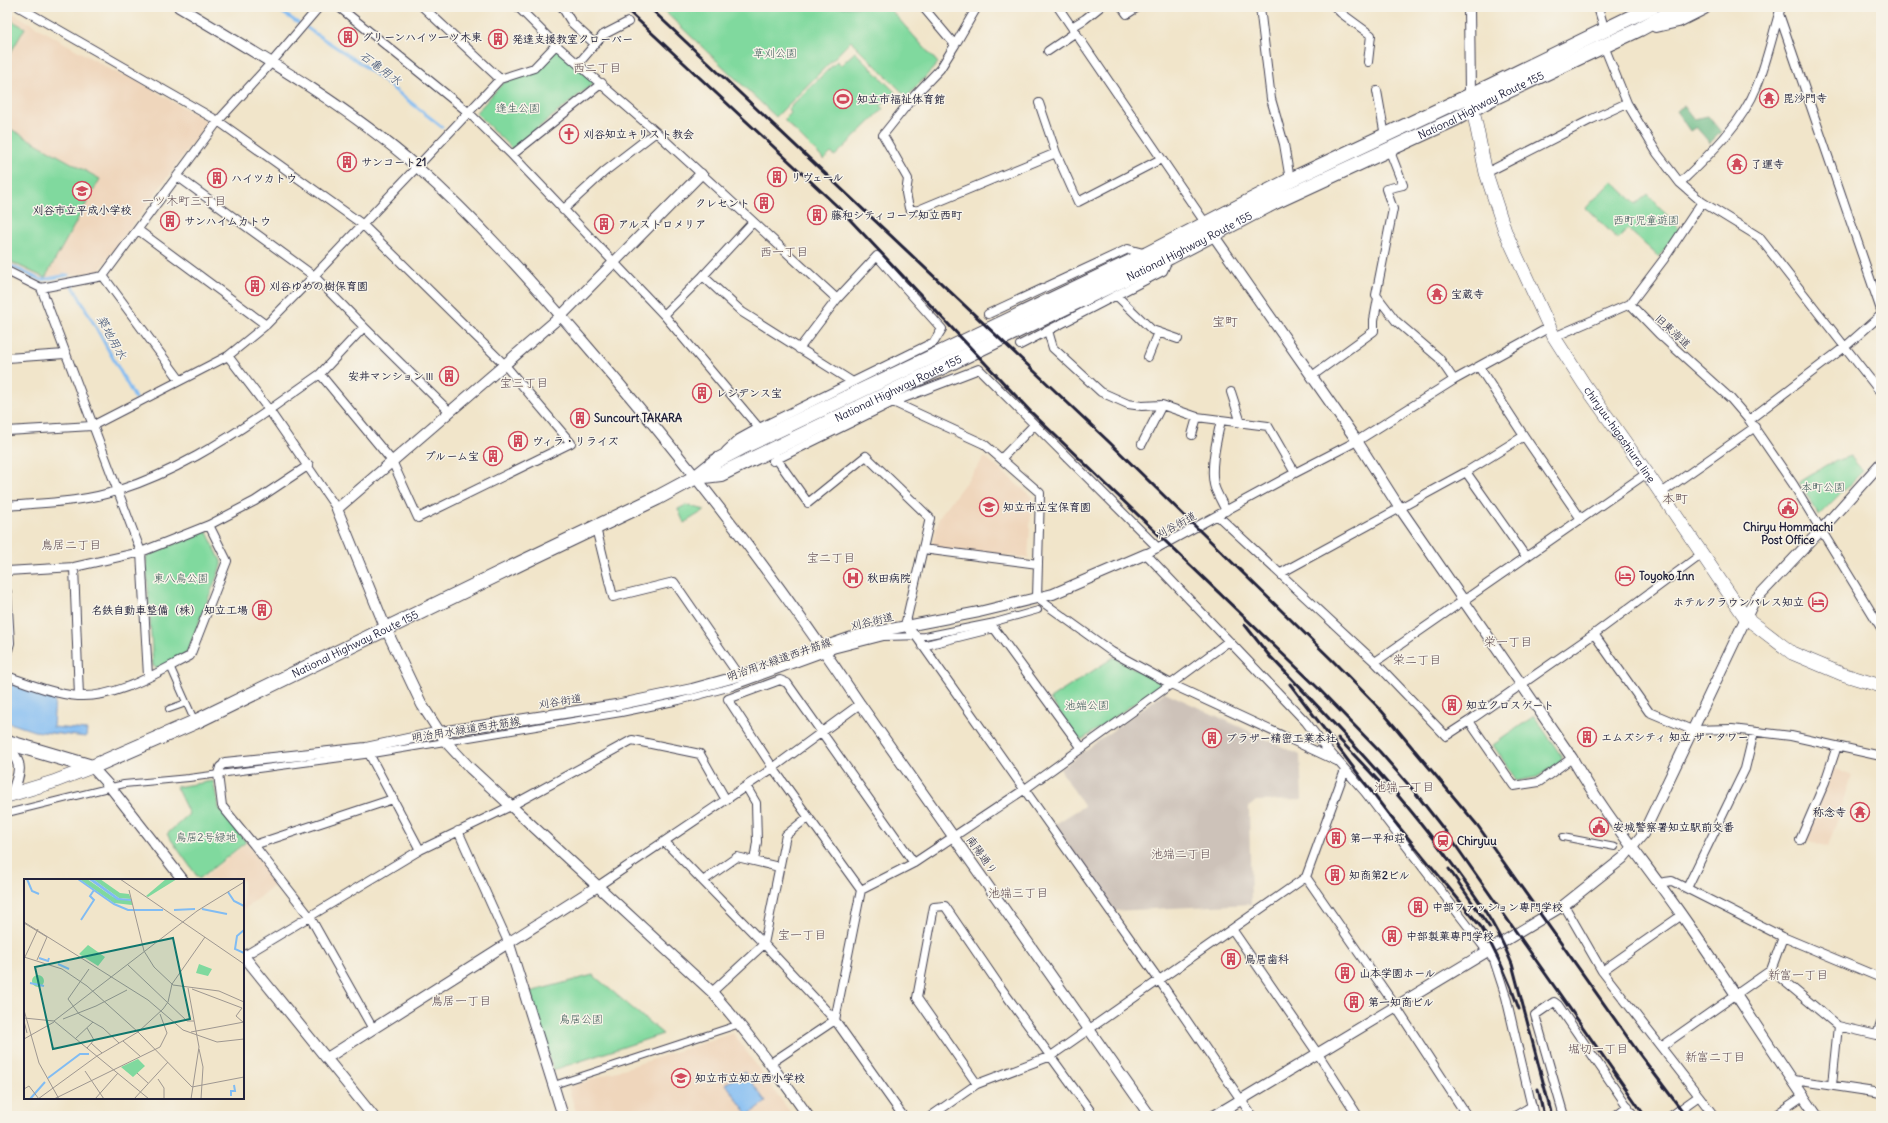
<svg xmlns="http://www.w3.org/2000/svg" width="1888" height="1123" font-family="Delius,'Klee One',sans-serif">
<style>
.built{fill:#efd6bc}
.industrial{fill:#cdc2b9}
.green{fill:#80d99e;stroke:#517e6c}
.forest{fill:#68b985;stroke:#456e60}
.water{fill:#81bcf3;stroke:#526f97}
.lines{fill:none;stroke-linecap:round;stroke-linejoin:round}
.stream{stroke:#81bcf3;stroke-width:3}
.pedestrian-casing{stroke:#413f50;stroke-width:8}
.minor-casing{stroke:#413f50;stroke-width:10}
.tertiary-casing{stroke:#413f50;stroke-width:12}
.primary-casing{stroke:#413f50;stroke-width:14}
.trunk-casing{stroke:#413f50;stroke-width:16}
.pedestrian{stroke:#fff;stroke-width:6}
.minor{stroke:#fff;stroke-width:8}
.tertiary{stroke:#fff;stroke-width:10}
.primary{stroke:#fff;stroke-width:13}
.trunk{stroke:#fff;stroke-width:14}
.rail{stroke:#22223b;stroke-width:3}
.labels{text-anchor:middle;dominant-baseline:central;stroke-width:3;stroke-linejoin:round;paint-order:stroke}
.poi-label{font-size:11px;font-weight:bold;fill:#22223b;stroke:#f7f3e8;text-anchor:start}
.park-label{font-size:11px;fill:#3e5959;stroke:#f7f3e8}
.street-label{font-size:11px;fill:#22223b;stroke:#f7f3e8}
.neighbourhood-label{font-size:12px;fill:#604c52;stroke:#f7f3e8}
.water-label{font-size:12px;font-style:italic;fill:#3e5072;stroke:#f7f3e8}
.quarter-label{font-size:13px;fill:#604c52;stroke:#f7f3e8}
.inset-river{fill:none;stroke:#81bcf3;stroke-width:2}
.inset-road{fill:none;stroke:#9e9791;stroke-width:1}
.view{fill:#0f766e;fill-opacity:0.15;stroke:#0f766e;stroke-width:2}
.inset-edge{fill:none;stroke:#22223b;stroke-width:2}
</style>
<rect width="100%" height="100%" fill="#f7f3e8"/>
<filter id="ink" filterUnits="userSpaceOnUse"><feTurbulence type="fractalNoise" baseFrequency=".025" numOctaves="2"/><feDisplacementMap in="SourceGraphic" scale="8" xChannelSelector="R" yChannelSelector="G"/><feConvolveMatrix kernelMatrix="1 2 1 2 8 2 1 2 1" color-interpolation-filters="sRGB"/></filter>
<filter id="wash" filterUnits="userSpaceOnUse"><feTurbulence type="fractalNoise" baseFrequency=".012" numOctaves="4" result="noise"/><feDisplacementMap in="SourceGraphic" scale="16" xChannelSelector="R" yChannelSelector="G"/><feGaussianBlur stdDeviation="0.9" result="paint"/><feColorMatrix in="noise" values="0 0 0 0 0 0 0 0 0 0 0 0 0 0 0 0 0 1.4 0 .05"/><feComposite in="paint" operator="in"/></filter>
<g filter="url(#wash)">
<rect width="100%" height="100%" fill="#f1e5ca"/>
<!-- built -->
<path class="built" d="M7,10L124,77L126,74L208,122L98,272L43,279L7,261Z
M985,457L1032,497L1028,558L934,548L932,544L939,517Z
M1833,768L1852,776L1828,847L1803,839Z
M247,843L278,882L243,910V880H200Z
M733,1033L793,1116H577L568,1087Z"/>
<!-- industrial -->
<path class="industrial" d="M1165,692L1300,755L1302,800L1256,801L1249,807L1251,904L1113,911L1054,825L1084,806L1060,769Z"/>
<!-- green -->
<path class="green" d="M660,7H888L938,63L907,97L851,41L776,117Z
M7,18L25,28L7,59Z
M557,49L595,82L512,149L476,113L503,83L536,71Z
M855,52L895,92L881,106L883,109L835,156L831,153L824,160L784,120L791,113L788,109L837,61L841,65Z
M7,127L100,179L45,278L7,260Z
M1612,181L1636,204L1648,194L1679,229L1659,257L1628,229L1618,239L1586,208Z
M1850,456L1863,471L1819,515L1799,482L1826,465Z
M686,505L705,510L684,523L678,509Z
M206,530L221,561V566L188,650L186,654L157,668L153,666L146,558L149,555Z
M1114,657L1162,684L1083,739H1079L1050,699Z
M1534,716L1562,757L1561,762L1537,777L1517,781L1493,745Z
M213,781L219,808L246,842L199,879L167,834L189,814L176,787Z
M593,975L663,1034L553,1070L530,992Z"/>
<!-- forest -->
<path class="forest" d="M1684,106L1694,119L1708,116L1721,132L1710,143L1696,127L1690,131L1676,111Z"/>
<!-- water -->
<path class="water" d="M7,683L55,698L53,727L87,730L86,737L34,731L7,722Z
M744,1071L766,1102L748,1115L726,1084Z"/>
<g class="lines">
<!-- stream -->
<path class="stream" d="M274,7L298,23
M307,28L363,65L442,127
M7,264L41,280L68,275
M73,286L135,398"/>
</g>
</g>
<g filter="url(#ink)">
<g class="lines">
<defs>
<path id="pedestrian" d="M170,666L195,722
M169,709L186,703
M7,813L124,784L189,778L372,754L621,713L679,701L732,687L836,649L883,637L925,636L995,622L1038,610
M1563,837L1615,847
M554,1085L740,1024"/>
<path id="minor" d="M19,7L218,121L362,224L504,364L571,443L418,518L392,461L320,374
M339,7L468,112L512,155L664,315L759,428
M423,7L500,79
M518,7L556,45L656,132L837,299
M562,7L572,23L595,44
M923,7L955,45L940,69L915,95L883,135L908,179L906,193L909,208L916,211L1056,153L1078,202L1161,159
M1058,7L1206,224
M1122,7L1127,14L1138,7
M1260,7L1271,99L1284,144L1290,180
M1335,7L1341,13L1371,35L1368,62
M1598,7L1605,31
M1779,14L1881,310
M1072,27L1085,19L1100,7
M955,45L977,7
M1604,46L1627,103L1657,153L1680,183L1702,202L1759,237L1881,393
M1048,51L1076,32
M579,63L603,35L628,22
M1377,91L1385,136
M1039,103L1056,153
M1389,149L1403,185L1386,189L1393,209L1376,295L1396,321L1439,358L1454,380
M512,155L602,83
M1486,173L1592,119L1627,103
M1680,183C1709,155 1742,124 1757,86C1767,61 1773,33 1781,7
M563,210L604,172L656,132
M138,230L266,325
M7,271L41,288L103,276L218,121L272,62L319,7
M103,276L180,380
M703,276L742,312L851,381
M41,288L141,552L148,676
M1117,296L1152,330L1178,339
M1630,304L1659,334L1731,399L1749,420L1793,484L1881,628
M988,314L1128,249L1147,254
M664,315L703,276L753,222
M364,327L449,411
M1048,331L1053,348L1101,392L1128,404L1142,406L1162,405L1197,417L1268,426L1295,473
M1554,337L1630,304L1664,259L1702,202
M1020,345L1163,271L1169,257
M1148,357L1158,332
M7,358L65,354
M1312,376L1374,331V320L1378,298
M1231,392L1241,423
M893,402L984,444L1040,493L1037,598L1112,652L1171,684L1337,761
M1221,420C1217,439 1209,470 1215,488C1218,496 1223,504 1226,511
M1749,420L1846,346L1881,315
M7,431L92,426L228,356
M1192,435L1197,417
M1524,436L1581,519
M1142,444L1162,405
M726,451L739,439L759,428L934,342L942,329L877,256L837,299L799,349
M776,458L808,503L866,456L930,518L905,626L916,636L1159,980L1252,1116
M1001,459L1034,425
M773,461L893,402L979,369L1158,548
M1466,472L1526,557
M1660,494L1755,427
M7,506C43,503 85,502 119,490C173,473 223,442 269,410L228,356L266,325L314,276L177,176
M337,509L269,410L320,374L364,327L314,276L500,79L534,68L556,45
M1218,516L1375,662L1446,736L1469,721L1514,786L1539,782L1572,758
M596,528L613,597L674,582L739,676
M923,549L1038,564
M74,567L79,696
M7,571L74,567L141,552L209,525L255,501L309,465
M1281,573L1466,472L1524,436L1479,367
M7,592L10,643L7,654
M1594,634L1649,712L1692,730L1732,729L1791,736L1881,756
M922,646L994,628L1081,747
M1375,662L1647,473
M7,676C30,684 54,694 78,696C118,698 156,673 190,656L227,561L209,525
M1469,721L1594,634L1702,554
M366,748L393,799L254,845L310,917L373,1029
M225,763L220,767L218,774L222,806L254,845
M746,786L756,803L757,842L754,861
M393,799L420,850
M458,831L509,944
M1800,840L1825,782L1837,746
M665,842L764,944L835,1020L903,1116
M1306,877L1392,1001L1467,1116
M703,881L737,857L779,867
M1658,883L1672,881L1783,937L1881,978
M598,886L773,768L860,704
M1687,888L1745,769L1754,732
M861,890L914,863L1025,789L1171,684L1229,641
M1564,905L1602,971
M1232,929L1318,1054L1358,1116
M244,956L420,850L511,806L632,740L700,754L726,800
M1771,970L1838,1026L1832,1085
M712,992L764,944L786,835L808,817
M1838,1026L1877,1035L1881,1023
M1661,1047L1771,970L1783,937
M771,1063L835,1020L861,890L773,768L728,699L780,680L787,683L914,863
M1794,1080L1881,1093
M977,1084L917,998L934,907L945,906L1001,988L1094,1116
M1699,1096L1714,1116
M931,1116L977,1084L1051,1056L1306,877L1345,770
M1515,1116L1532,1106
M1534,1116L1506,997L1494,960L1365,792L1321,742L1306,722L1146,554L1295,473L1357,441L1454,380L1550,327
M1564,1116L1535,1015L1554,1002L1558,1005L1634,1116
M1615,1116L1628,1106
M1671,1116L1699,1096L1602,971L1682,915
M1774,1116L1803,1096"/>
<path id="tertiary" d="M179,7C261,56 345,104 417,167C476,219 529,279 581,339C681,454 775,576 860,704L1150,1116
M1469,7L1470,94
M701,174L561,316L337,509L386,629L422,705L446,742L470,768L712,992C747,1032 778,1073 808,1116
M1209,229L1357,441L1399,507L1572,758C1604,814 1646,864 1683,917C1729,982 1771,1050 1817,1116
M7,746C24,763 20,773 12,794
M225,763L366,748L440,732L616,705L692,689L739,676L855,636L979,612L1053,594L1146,554
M92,767L111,788L183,880
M509,944L563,1116
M243,955L373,1116
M327,1058L598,886
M1214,1116L1564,905L1623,858L1643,834L1754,601L1821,530L1881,463"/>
<g id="primary">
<path id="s1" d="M1471,100L1486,173L1505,231L1554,337L1584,384L1647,473L1745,617L1792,653L1842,674L1881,686"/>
<path d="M7,796L53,782L92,767"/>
</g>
<g id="trunk">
<path d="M1656,25L1678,20L1704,7"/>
<path id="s2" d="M696,477L721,474L1170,257L1273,203L1455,119L1491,99L1640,29L1680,7"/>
<path id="s3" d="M7,742L92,767L195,722L523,562L657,498L696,477L716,461L741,448L1147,254L1290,180L1490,86L1652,7"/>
</g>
</defs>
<!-- pedestrian casing -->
<use href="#pedestrian" class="pedestrian-casing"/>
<!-- minor casing -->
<use href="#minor" class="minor-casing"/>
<!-- tertiary casing -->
<use href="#tertiary" class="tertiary-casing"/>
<!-- primary casing -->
<use href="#primary" class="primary-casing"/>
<!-- trunk casing -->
<use href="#trunk" class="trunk-casing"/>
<!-- pedestrian -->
<use href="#pedestrian" class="pedestrian"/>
<!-- minor -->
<use href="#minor" class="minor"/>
<!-- tertiary -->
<use href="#tertiary" class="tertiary"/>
<!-- primary -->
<use href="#primary" class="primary"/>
<!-- trunk -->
<use href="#trunk" class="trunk"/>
<!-- rail -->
<path class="rail" d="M624,7L837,206L1031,412L1318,688L1380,752L1414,791L1449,836L1645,1116
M649,7L1107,440L1333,661L1380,709L1478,826L1638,1052L1686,1116
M1245,625L1271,658
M1268,654C1330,719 1392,783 1446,856C1473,892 1495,921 1512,964L1552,1116
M1290,684L1390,816L1481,927C1497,953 1509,980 1519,1009
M1338,738L1390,793
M1449,869L1490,928
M1538,1089L1544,1116"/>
</g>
</g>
<!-- icons -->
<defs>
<symbol id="building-ring" viewBox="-11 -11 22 22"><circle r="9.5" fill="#f7f3e8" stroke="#d1495b" stroke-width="1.5"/><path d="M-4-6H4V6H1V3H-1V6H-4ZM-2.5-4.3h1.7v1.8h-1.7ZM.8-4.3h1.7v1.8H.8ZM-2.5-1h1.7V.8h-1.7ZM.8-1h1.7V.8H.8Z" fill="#d1495b"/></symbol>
<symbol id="temple-ring" viewBox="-11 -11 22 22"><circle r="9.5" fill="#f7f3e8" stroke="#d1495b" stroke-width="1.5"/><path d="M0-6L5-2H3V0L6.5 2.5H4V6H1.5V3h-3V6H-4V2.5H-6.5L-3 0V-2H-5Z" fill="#d1495b"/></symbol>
<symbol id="stadium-ring" viewBox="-11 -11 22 22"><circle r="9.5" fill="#f7f3e8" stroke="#d1495b" stroke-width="1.5"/><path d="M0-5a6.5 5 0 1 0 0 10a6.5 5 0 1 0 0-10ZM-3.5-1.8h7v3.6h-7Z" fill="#d1495b"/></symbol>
<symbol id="church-ring" viewBox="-11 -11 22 22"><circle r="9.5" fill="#f7f3e8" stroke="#d1495b" stroke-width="1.5"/><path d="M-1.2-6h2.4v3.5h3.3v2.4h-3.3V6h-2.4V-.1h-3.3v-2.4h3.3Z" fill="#d1495b"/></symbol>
<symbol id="school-ring" viewBox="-11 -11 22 22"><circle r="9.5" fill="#f7f3e8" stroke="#d1495b" stroke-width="1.5"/><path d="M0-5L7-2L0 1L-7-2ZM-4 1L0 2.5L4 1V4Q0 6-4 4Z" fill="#d1495b"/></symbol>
<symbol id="civic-ring" viewBox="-11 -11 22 22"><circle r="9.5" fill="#f7f3e8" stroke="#d1495b" stroke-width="1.5"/><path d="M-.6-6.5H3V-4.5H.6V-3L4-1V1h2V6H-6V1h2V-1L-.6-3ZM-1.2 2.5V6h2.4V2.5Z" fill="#d1495b"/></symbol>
<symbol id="hotel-ring" viewBox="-11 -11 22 22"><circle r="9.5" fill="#f7f3e8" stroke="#d1495b" stroke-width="1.5"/><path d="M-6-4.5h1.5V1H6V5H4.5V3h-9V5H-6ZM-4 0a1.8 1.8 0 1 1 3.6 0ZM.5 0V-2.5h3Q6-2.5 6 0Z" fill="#d1495b"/></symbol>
<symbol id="hospital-ring" viewBox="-11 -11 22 22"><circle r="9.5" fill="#f7f3e8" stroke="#d1495b" stroke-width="1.5"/><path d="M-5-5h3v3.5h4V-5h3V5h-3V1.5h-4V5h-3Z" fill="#d1495b"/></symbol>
<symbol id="station-ring" viewBox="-11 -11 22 22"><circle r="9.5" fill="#f7f3e8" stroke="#d1495b" stroke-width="1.5"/><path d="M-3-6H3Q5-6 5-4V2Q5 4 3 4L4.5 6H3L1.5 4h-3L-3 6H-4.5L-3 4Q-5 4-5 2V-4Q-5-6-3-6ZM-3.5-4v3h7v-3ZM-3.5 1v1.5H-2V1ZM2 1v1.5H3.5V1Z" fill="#d1495b"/></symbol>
</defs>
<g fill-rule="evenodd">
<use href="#building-ring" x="337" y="26" width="22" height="22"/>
<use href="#building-ring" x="487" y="28" width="22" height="22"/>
<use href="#temple-ring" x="1758" y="87" width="22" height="22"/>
<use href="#stadium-ring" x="832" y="88" width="22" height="22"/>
<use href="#church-ring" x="558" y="123" width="22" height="22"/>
<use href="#building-ring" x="336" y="151" width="22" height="22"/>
<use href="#temple-ring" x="1726" y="153" width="22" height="22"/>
<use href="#building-ring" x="766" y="166" width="22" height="22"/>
<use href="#building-ring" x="206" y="167" width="22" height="22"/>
<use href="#school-ring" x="71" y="180" width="22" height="22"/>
<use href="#building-ring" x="753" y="192" width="22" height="22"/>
<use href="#building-ring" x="806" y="204" width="22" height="22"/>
<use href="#building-ring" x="159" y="210" width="22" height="22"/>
<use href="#building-ring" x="593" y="213" width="22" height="22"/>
<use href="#building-ring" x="244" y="275" width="22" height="22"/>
<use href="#temple-ring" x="1426" y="283" width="22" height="22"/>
<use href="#building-ring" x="438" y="365" width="22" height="22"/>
<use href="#building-ring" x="691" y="382" width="22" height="22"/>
<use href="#building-ring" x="569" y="407" width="22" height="22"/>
<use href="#building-ring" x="507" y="430" width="22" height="22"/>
<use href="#building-ring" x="482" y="445" width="22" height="22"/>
<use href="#school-ring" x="978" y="496" width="22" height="22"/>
<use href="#civic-ring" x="1777" y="497" width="22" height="22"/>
<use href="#hotel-ring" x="1614" y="565" width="22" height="22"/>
<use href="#hospital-ring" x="842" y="567" width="22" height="22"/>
<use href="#hotel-ring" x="1807" y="591" width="22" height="22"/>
<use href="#building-ring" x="251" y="599" width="22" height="22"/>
<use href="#building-ring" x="1441" y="694" width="22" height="22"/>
<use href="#building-ring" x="1576" y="726" width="22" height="22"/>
<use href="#building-ring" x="1201" y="727" width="22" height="22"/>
<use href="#temple-ring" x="1849" y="801" width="22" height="22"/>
<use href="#civic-ring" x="1588" y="816" width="22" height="22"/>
<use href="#building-ring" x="1325" y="827" width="22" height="22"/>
<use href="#station-ring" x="1432" y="830" width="22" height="22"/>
<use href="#building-ring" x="1324" y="864" width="22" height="22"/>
<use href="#building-ring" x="1407" y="896" width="22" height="22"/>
<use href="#building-ring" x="1381" y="925" width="22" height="22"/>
<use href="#building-ring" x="1220" y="948" width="22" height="22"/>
<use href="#building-ring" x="1334" y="962" width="22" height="22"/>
<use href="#building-ring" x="1343" y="991" width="22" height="22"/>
<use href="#school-ring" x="670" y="1067" width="22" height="22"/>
</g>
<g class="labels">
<!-- poi labels -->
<g class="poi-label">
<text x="362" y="37">グリーンハイツ一ツ木東</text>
<text x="512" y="39">発達支援教室クローバー</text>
<text x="1783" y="98">毘沙門寺</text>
<text x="857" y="99">知立市福祉体育館</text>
<text x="583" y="134">刈谷知立キリスト教会</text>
<text x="361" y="162">サンコート21</text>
<text x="1751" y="164">了運寺</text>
<text x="791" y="177">リヴェール</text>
<text x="231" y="178">ハイツカトウ</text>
<text x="750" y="203" text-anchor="end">クレセント</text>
<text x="82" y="210" text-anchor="middle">刈谷市立平成小学校</text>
<text x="831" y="215">藤和シティコープ知立西町</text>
<text x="184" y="221">サンハイムカトウ</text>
<text x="618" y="224">アルストロメリア</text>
<text x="269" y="286">刈谷ゆめの樹保育園</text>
<text x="1451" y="294">宝蔵寺</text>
<text x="435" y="376" text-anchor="end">安井マンションⅢ</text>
<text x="716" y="393">レジデンス宝</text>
<text x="594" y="418">Suncourt TAKARA</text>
<text x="532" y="441">ヴィラ・リライズ</text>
<text x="479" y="456" text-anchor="end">プルーム宝</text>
<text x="1003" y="507">知立市立宝保育園</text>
<text x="1788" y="527" text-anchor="middle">Chiryu Hommachi<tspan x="1788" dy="13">Post Office</tspan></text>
<text x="1639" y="576">Toyoko Inn</text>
<text x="867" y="578">秋田病院</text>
<text x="1804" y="602" text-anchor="end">ホテルクラウンパレス知立</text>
<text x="248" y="610" text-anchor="end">名鉄自動車整備（株） 知立工場</text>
<text x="1466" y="705">知立クロスゲート</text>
<text x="1601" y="737">エムズシティ 知立 ザ・タワー</text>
<text x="1226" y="738">ブラザー精密工業本社</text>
<text x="1846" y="812" text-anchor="end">称念寺</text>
<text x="1613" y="827">安城警察署知立駅前交番</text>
<text x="1350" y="838">第一平和荘</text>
<text x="1457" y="841">Chiryuu</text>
<text x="1349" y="875">知商第2ビル</text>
<text x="1432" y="907">中部ファッション専門学校</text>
<text x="1406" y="936">中部製菓専門学校</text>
<text x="1245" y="959">鳥居歯科</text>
<text x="1359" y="973">山本学園ホール</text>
<text x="1368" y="1002">第一知商ビル</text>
<text x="695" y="1078">知立市立知立西小学校</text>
</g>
<!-- park labels -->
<g class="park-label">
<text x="775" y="53">草刈公園</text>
<text x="518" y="108">逢生公園</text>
<text x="1646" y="220">西町児童遊園</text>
<text x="1823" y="487">本町公園</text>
<text x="181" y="578">東八鳥公園</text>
<text x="1087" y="705">池端公園</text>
<text x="206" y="837">鳥居2号緑地</text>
<text x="581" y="1019">鳥居公園</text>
</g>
<!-- street labels -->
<g class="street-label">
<text stroke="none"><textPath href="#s2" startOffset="870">National Highway Route 155</textPath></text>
<text stroke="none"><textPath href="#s2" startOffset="546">National Highway Route 155</textPath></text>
<text transform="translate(1673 331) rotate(43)">旧東海道</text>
<text stroke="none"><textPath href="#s2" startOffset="222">National Highway Route 155</textPath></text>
<text stroke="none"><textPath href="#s1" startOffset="370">chiryuu-higashiura line</textPath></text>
<text transform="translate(1176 525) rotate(-28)">刈谷街道</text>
<text transform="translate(872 621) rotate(-13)">刈谷街道</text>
<text stroke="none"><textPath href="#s3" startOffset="379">National Highway Route 155</textPath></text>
<text transform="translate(779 659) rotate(-19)">明治用水緑道西井筋線</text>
<text transform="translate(560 701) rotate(-9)">刈谷街道</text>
<text transform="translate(466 729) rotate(-9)">明治用水緑道西井筋線</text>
<text transform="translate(982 855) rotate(55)">南陽通り</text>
</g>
<!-- neighbourhood labels -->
<g class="neighbourhood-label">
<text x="597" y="67">西二丁目</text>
<text x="184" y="200">一ツ木町三丁目</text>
<text x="784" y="251">西一丁目</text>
<text x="524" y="382">宝三丁目</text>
<text x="71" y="544">鳥居二丁目</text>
<text x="831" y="557">宝二丁目</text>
<text x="1508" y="641">栄一丁目</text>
<text x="1417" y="659">栄二丁目</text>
<text x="1404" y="786">池端一丁目</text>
<text x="1181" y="853">池端二丁目</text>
<text x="1018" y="892">池端三丁目</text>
<text x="802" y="934">宝一丁目</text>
<text x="1798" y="974">新富一丁目</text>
<text x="461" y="1000">鳥居一丁目</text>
<text x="1598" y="1048">堀切一丁目</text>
<text x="1715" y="1056">新富二丁目</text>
</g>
<!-- water labels -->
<g class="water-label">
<text transform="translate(381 68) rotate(37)">石亀用水</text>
<text transform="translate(112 337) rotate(61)">築地用水</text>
</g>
<!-- quarter labels -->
<g class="quarter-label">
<text x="1225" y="321">宝町</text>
<text x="1675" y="498">本町</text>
</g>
</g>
<!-- overview -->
<g transform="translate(24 879)">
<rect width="220" height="220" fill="#f1e5ca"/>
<path d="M55,0H63L89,18L108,22V26L90,24ZM69,0H76L96,14L105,15L107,20L95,19ZM142,0H153L124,18L122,17ZM64,66L81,78L74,87L55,75ZM175,85L188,90L184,97L172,94ZM8 102a6 6 0 1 1 12 0a6 6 0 1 1-12 0ZM114,180L121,187L109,198L97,188Z" fill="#80d99e"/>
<path d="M64,0H69L95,19L107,20L108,22L93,21Z" fill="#81bcf3"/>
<path class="inset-river" d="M3,0L8,12L15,15M54,0L90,25L104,31H139M204,13L210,22L220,27M178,30L203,35M150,31L171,30M57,41L70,21L66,17L70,11M220,51L213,57L211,70L220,74M15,79L24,82L25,79M34,85L45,90M6,104L20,107M24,199L56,175H65M207,217V212H211L210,206M6,220L21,203"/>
<path class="inset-road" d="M96,0L220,85M105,11L120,72M0,43L124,121L159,151L193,163L220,160M0,44L23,58L13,81M120,72L130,88L149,106L195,112L220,123M0,78L38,90L63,107L114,153L168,208L220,198M1,78L14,50M104,86L163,142H170M65,90L44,120L55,135L79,149L95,164M164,109L175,168L167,220M168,110L218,129L212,137L220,144M0,131L15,184L35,220M0,139L30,142L173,32L220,3M39,140L72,127L103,111M0,142L3,154M30,142L125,220M63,149L70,161L63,169M167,153L220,143M0,160L30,143M51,160L69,143M99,162L116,177M67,164L78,174M175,170L179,188L177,220M61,192L80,220M113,194L124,204M134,200L140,209V220M0,210L5,207L15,220M14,220L73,177L114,153L139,130L144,123L148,105L181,58M30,220L136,168L143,154L136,135M71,220L94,194M110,220L144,183"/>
<path class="view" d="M149,59L166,140L29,170L11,88Z"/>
<rect width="220" height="220" class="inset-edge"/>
</g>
<!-- margin -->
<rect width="1888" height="1123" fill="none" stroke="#f7f3e8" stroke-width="24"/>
</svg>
